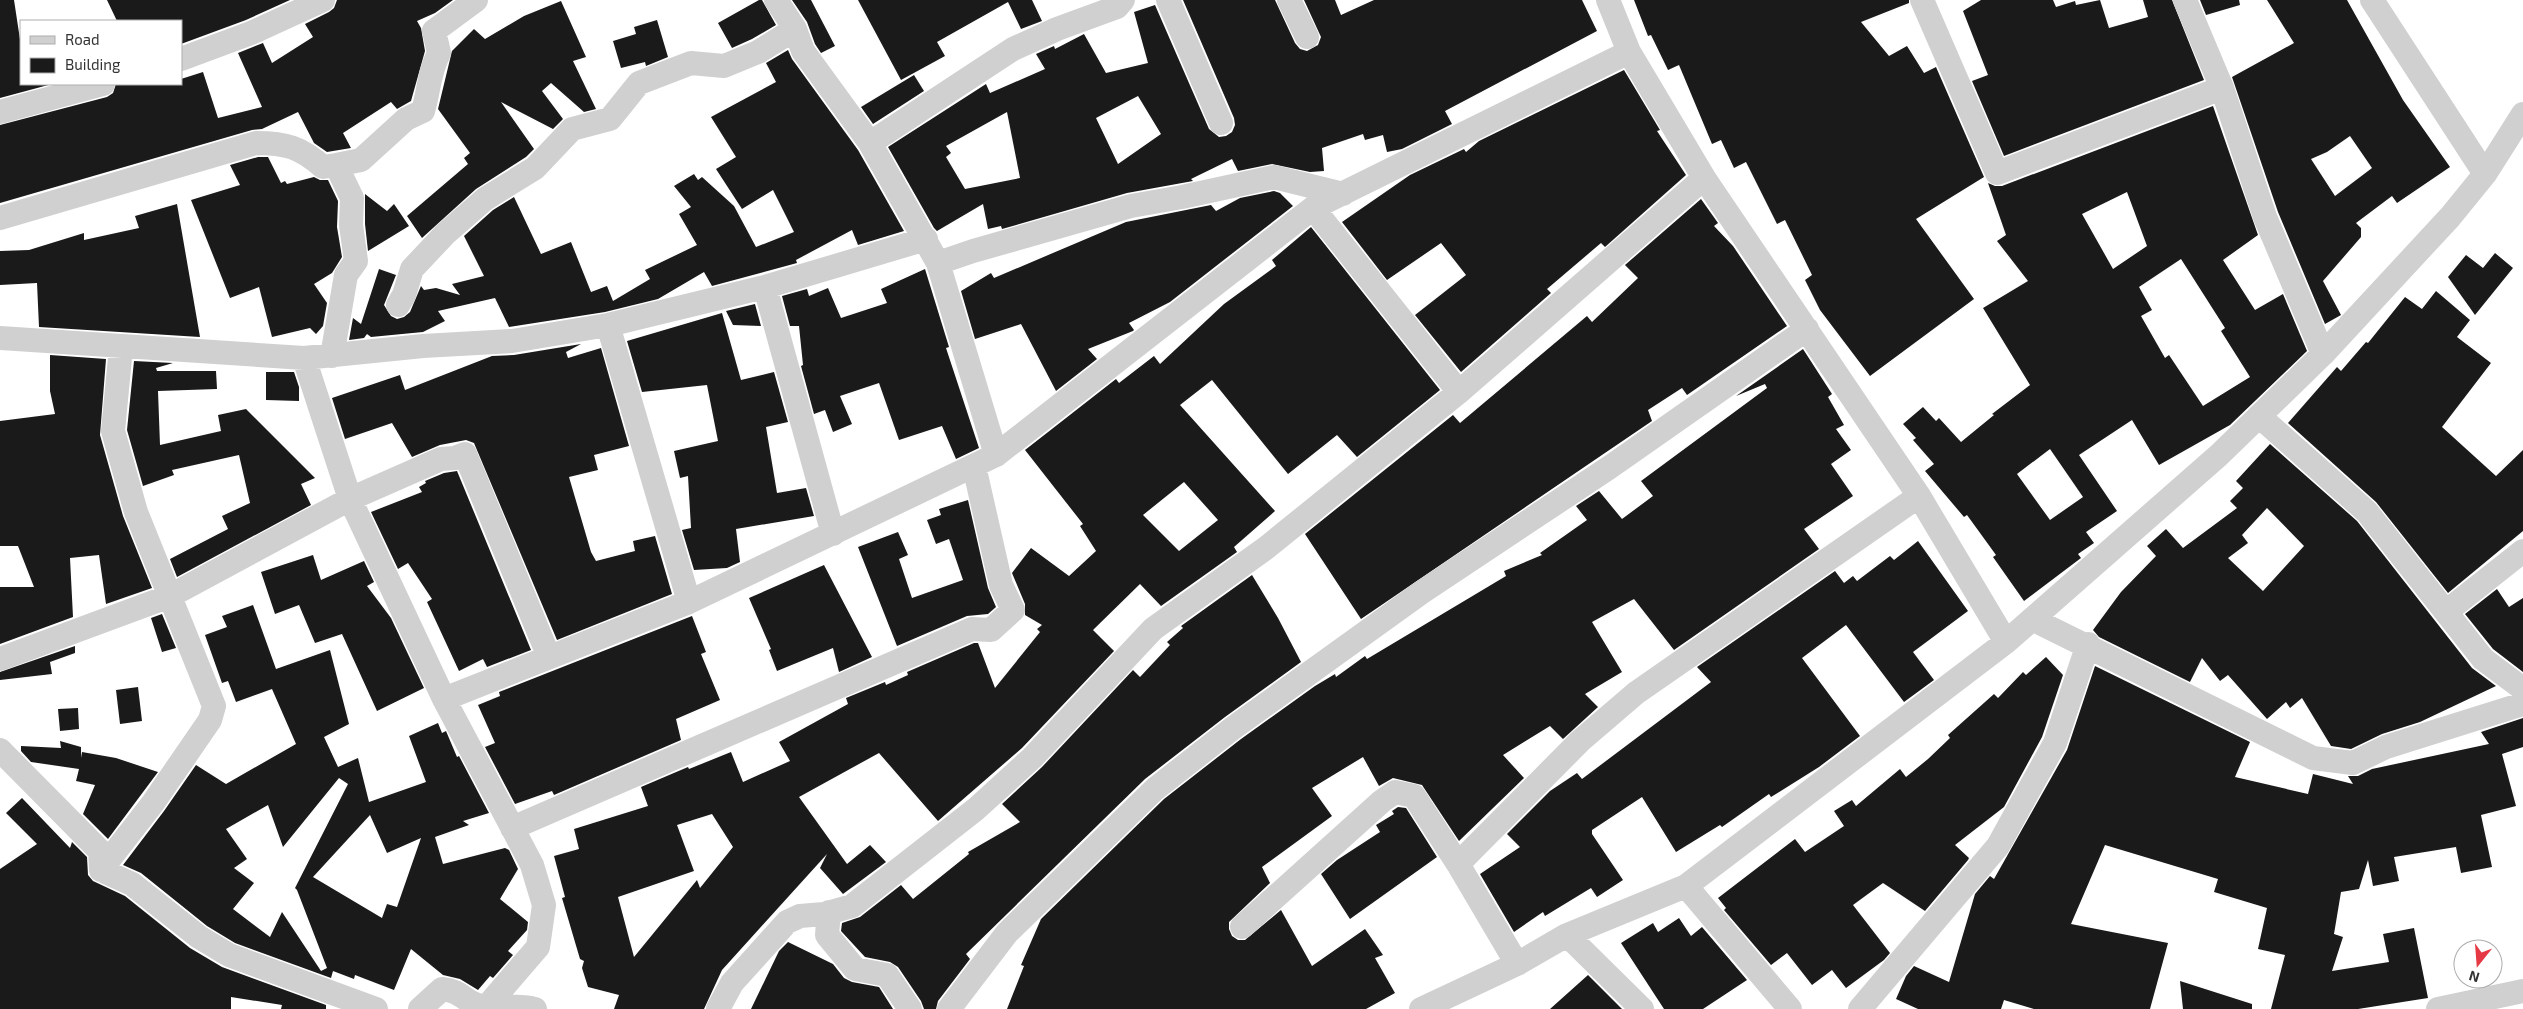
<svg xmlns="http://www.w3.org/2000/svg" width="2523" height="1009" font-family="'Exo 2',sans-serif">
<style>
.building{fill:#1a1a1a;fill-rule:evenodd}
.lines{fill:none;stroke-linecap:round;stroke-linejoin:round}
.street{stroke:#d0d0d0;stroke-width:24}
</style>
<rect width="100%" height="100%" fill="#fff"/>
<!-- building -->
<path class="building" d="M0,0H14L21,46V84H52L0,98Z
M107,0H290L246,20L181,44V21H117Z
M337,0H453L435,13L417,21L421,28L425,51L411,101L397,109L391,102L343,133L351,148L327,152L314,143L298,112L262,129L252,130L0,203V125L107,97L113,93L116,84H181V79L203,72L218,118L262,107L238,53L263,43L272,63L313,37L305,24L329,12L334,8Z
M759,0H762L776,25L752,39L732,48L718,23Z
M792,0H811L835,46L821,53L815,44L807,22Z
M858,0H1032L1042,21L1021,29L1008,2L937,42L945,56L901,80Z
M1183,0H1275L1295,43L1300,49L1307,51L1318,45L1321,37L1304,0H1335L1341,15L1374,0H1582L1597,31L1445,111L1452,124L1402,149L1387,152L1383,135L1365,140L1363,134L1322,148L1324,171L1310,172L1272,164L1238,171L1232,159L1191,179L1193,181L1127,193L1002,229L1001,226L988,229L983,204L937,231L934,228L888,147L986,84L990,93L1045,69L1036,54L1054,46L1055,49L1084,34L1106,73L1148,63L1134,12L1155,5L1209,129L1219,137L1226,136L1232,132L1235,125L1234,118ZM1138,96L1161,134L1118,164L1096,118ZM1007,112L1020,178L965,189L946,157L951,153L946,146Z
M1634,0H1909V3L1861,22L1889,56L1907,46L1924,73L1936,67L1984,177L1916,219L1974,299L1870,376L1820,310L1805,280L1812,275L1785,220L1777,224L1746,162L1734,168L1721,140L1712,144L1679,65L1668,70L1651,35L1648,36Z
M1981,0H2053L2056,7L2075,1L2076,5L2100,0L2109,28L2148,17L2143,0H2172L2204,80L2004,156L1972,81L1988,75L1963,11Z
M2200,0H2239L2240,5L2206,15Z
M2267,0H2347L2403,100L2450,167L2397,203L2392,196L2356,223L2361,228V237L2323,281L2341,315L2325,324L2278,212L2232,77L2294,43ZM2350,136L2372,168L2335,196L2311,159L2327,152Z
M561,1L586,57L573,61L596,109L584,112L551,83L542,91L563,119L553,129L501,102L534,149L526,157L476,189L422,238L407,216L468,164L464,158L470,153L438,109L452,51L474,29L485,39L524,16Z
M657,20L668,57L646,66L645,62L621,68L613,41L636,34L634,27Z
M788,50L792,59L858,150L904,231L858,245L852,230L796,260L797,263L712,286L704,272L658,299L605,312L509,327L495,298L438,311L445,321L423,332L371,337L367,334L364,338L349,340L353,318L361,324L379,269L396,275L384,305L391,316L397,319L404,317L410,312L421,286L424,290L436,288L460,295L452,284L484,276L464,236L493,210L514,197L541,254L571,242L591,292L607,286L613,301L650,279L645,270L697,245L679,214L691,207L674,186L694,174L698,180L702,177L734,206L756,247L794,232L773,190L742,209L716,169L736,157L711,117L776,82L766,63Z
M1624,70L1660,130L1657,131L1686,175L1605,247L1601,243L1547,289L1551,293L1461,372L1415,315L1466,275L1441,243L1387,280L1342,222L1410,175L1464,149L1466,152L1479,141Z
M914,75L924,91L873,124L861,107Z
M2213,106L2258,235L2223,260L2255,310L2283,294L2307,351L2230,425L2159,465L2132,420L2079,455L2117,511L2086,532L2094,543L2078,554L2081,558L2024,601L1993,557L1996,555L1967,515L1964,517L1925,471L1934,464L1913,440L1916,438L1903,424L1923,407L1936,421L1939,418L1961,442L1994,415L1992,414L2030,385L1983,308L2028,281L1997,241L2006,235L1988,183L1995,186H2002ZM2127,192L2147,246L2113,269L2082,214ZM2181,259L2225,328L2221,331L2250,377L2203,406L2169,355L2165,358L2141,316L2152,310L2139,287ZM2050,449L2083,497L2050,520L2017,474Z
M258,157H268L281,183L285,181L287,184L314,177L320,180H328L338,201L337,227L342,257L332,273L314,284L327,303L323,326L316,334L310,328L272,337L259,287L230,298L191,200L240,185L230,165Z
M1274,191L1280,193L1293,206L1170,302L1129,323L1134,330L1133,331L1088,349L1097,359L1056,391L1021,324L975,339L961,291L991,273L994,278L1126,222L1211,205L1216,211L1240,198Z
M365,194L387,211L394,204L409,226L368,251L365,224Z
M1701,199L1718,223L1714,226L1733,246L1787,326L1687,395L1682,388L1648,410L1652,421L1361,619L1305,534L1453,415L1460,423L1587,316L1592,322L1638,278L1625,265Z
M177,204L200,337L39,327L37,283L0,285V251L29,250L84,233V240L139,228L135,216Z
M1311,227L1440,390L1357,457L1337,435L1288,474L1212,380L1180,405L1275,511L1234,547L1237,552L1161,606L1140,584L1093,630L1114,651L1022,748L938,821L879,753L799,797L847,864L870,845L886,862L843,894L820,868L827,854L722,970L704,1009H614L619,995L588,987L582,968L584,961L580,959L562,898L565,897L554,856L579,849L574,829L648,806L641,787L688,767L689,769L731,752L743,782L790,761L779,742L848,704L846,698L885,682L886,685L908,675L907,672L974,643H978L995,688L1040,632L1037,629L1042,625L1025,615V604L1012,573L1031,548L1069,576L1096,551L1080,526L1083,524L1025,450L1116,379L1119,383L1154,356L1160,364L1224,304L1276,266L1272,260ZM1184,482L1218,520L1179,551L1143,515ZM712,814L733,847L700,888L697,880L634,957L618,897L694,871L677,825Z
M2495,253L2513,268L2475,315L2448,277L2466,255L2483,268Z
M925,269L949,347L946,348L979,448L956,459L942,426L899,440L879,383L840,396L852,424L833,432L825,410L814,414L801,366L803,365L799,326H790L782,296L807,289L809,296L828,288L841,318L887,303L881,289Z
M2436,291L2470,320L2457,337L2491,363L2442,427L2496,476L2523,450V531L2448,593L2376,502L2288,423L2337,367L2341,371L2366,342L2368,343L2405,297L2422,309Z
M755,304L761,326L733,325L726,311Z
M722,313L741,380L774,372L788,422L766,427L777,493L806,488L814,516L736,529L740,562L727,568L694,570L682,530L691,528L688,476L680,478L674,451L718,441L707,385L642,392L627,341Z
M581,344L566,352L568,358L601,348L629,446L594,455L598,470L569,477L591,552L596,561L635,551L633,541L655,536L672,594L557,640L474,443L466,440L440,445L412,457L392,423L345,439L332,398L400,375L405,390L492,356L514,355Z
M1803,349L1832,394L1828,397L1844,425L1836,429L1851,450L1831,464L1853,496L1804,529L1819,549L1674,650L1634,599L1592,622L1622,672L1585,694L1598,707L1563,739L1550,726L1503,755L1524,778L1459,841L1422,785L1393,778L1379,786L1363,757L1312,788L1332,816L1262,867L1270,883L1229,922V929L1232,936L1238,940H1245L1281,910L1312,966L1365,929L1383,955L1375,958L1395,993L1366,1009H1007L1024,966L1021,965L1041,919L1164,799L1241,739L1315,686L1335,674L1336,677L1365,656L1367,659L1506,576L1504,571L1542,555L1540,553L1587,520L1576,506L1599,491L1622,519L1653,496L1641,481L1767,388L1765,384L1736,396Z
M50,355L106,359L100,435L123,516L152,588L106,604L99,555L70,558L73,617L0,644V587H34L18,546H0V421L55,414L50,391Z
M134,361L173,363L156,368L157,371H216L217,389L158,391L160,445L221,431L218,415L246,409L315,478L301,484L311,505L177,577L170,559L228,529L222,516L250,503L239,455L172,470L174,475L143,486L127,430Z
M266,372H294L299,387V401L266,400Z
M2270,444L2357,521L2472,668L2496,686L2420,722L2382,734L2351,749L2331,746L2302,698L2290,708L2286,702L2267,719L2228,675L2220,681L2202,658L2190,682L2099,637L2093,630L2121,592L2156,556L2147,546L2166,529L2183,548L2237,508L2230,501L2243,488L2236,481ZM2267,508L2304,546L2263,591L2228,558L2248,543L2242,535Z
M457,471L531,650L487,667L483,659L459,671L427,602L432,599L408,563L398,569L371,512L422,492L419,487L426,483L425,481L444,473Z
M968,500L988,588L996,607L988,614L967,616L897,646L858,547L898,532L908,555L899,559L912,598L963,580L949,539L936,544L927,520L941,515L939,509Z
M1918,541L1968,611L1913,652L1934,680L1904,702L1846,625L1802,658L1860,736L1819,767L1771,797L1769,794L1722,827L1720,825L1676,852L1642,797L1592,830V834L1623,880L1597,897L1591,888L1545,916L1543,912L1514,932L1480,874L1520,847L1507,834L1550,791L1577,773L1582,779L1711,682L1697,667L1835,571L1844,583L1853,576L1857,581L1890,556L1894,560Z
M313,555L321,580L364,561L374,582L367,586L391,618L424,688L377,711L342,634L315,643L299,605L275,614L261,572Z
M824,565L872,657L839,672L833,648L777,671L769,650L771,649L749,598Z
M1252,575L1278,618L1301,662L1225,717L1145,779L966,954L970,959L938,1001L936,1009H924L921,1001L898,967L890,962L865,957L841,931L842,923L860,917L901,885L913,899L969,854L968,852L1020,822L1002,804L1042,767L1133,670L1140,677L1170,645L1167,642L1183,628L1181,626Z
M2497,589L2509,607L2523,598V672L2493,649L2465,614Z
M253,605L276,669L330,650L349,724L324,737L338,767L358,758L369,802L426,782L409,736L438,723L442,733L446,731L457,757L459,756L489,813L463,821L469,825L435,837L443,864L505,848L509,850L518,869L500,899L528,922L527,930L508,951L513,955L493,978L490,976L478,990L460,979L443,975L411,949L394,990L355,975L354,979L333,971L331,978L235,943L207,926L141,873L123,865L164,811L196,765L226,784L296,744L272,689L236,702L228,681L222,683L205,635L227,627L222,616ZM339,778L348,784L295,888L297,890L327,968L321,971L282,912L270,937L233,909L254,883L234,868L247,859L226,829L268,805L283,847ZM370,815L387,853L421,838L397,907L387,904L382,918L313,877Z
M162,614L176,648L162,652L151,618Z
M692,616L706,652L701,654L720,700L676,719L681,740L554,795L552,791L515,804L485,747L495,743L478,705L500,696L499,692Z
M75,646V653L50,662L52,674L0,680V672Z
M2046,657L2063,675L2042,737L2004,807L1955,845L1969,858L1968,860L1925,911L1883,883L1853,905L1890,953L1884,960L1846,988L1832,970L1812,985L1787,953L1771,965L1724,910L1726,908L1718,898L1795,839L1805,852L1844,826L1834,811L1852,800L1856,806L1900,769L1906,777L1928,759L1950,738L1948,735L1994,694L1998,698L2023,672L2026,675Z
M2095,666L2250,742L2235,777L2308,794L2313,774L2353,784L2348,776H2358L2372,769L2489,744L2481,732L2523,718V747L2502,754L2516,806L2481,815L2492,867L2461,873L2456,847L2394,857L2399,881L2373,886L2368,860L2359,889L2341,892L2334,934L2343,937L2332,971L2389,962L2383,934L2414,928L2428,998L2358,1009H2271L2285,955L2258,949L2267,908L2214,892L2218,879L2105,845L2071,924L2168,943L2150,1009H2034L2004,1000L2001,1009H1918L1896,999L1906,976L1914,966L1949,982L1975,894L1990,876L1994,879L2067,750Z
M138,687L142,721L120,724L116,690Z
M78,708L79,729L60,731L58,709Z
M60,741L81,747V758L82,752L116,758L158,772L108,839L83,814L95,785L76,781L79,769L31,762L21,751V746L61,748Z
M22,798L70,848L72,842L87,857L88,875L93,881L125,896L190,948L222,967L326,1005V1009H281L282,1005L231,997V1009H0V869L37,844L6,813Z
M1398,807L1406,808L1437,857L1350,919L1321,874L1337,860L1380,832L1376,825L1394,814L1392,811Z
M1679,918L1691,936L1702,927L1747,980L1703,1009H1664L1621,943L1653,923L1658,932Z
M788,942L833,964L844,978L852,982L879,987L893,1009H751L779,951Z
M1588,975L1622,1009H1550Z
M2180,981L2252,1004V1009H2183Z"/>
<g class="lines">
<!-- street -->
<path class="street" d="M776,0L795,29L803,51L870,143L938,263L996,455
M1168,0L1221,123
M1289,0L1307,37
M1608,0L1629,52L1704,178L1919,496L2006,642
M1922,0L1997,173L2222,88
M2185,0L2222,88L2265,217L2323,354
M2372,0L2485,174
M181,59L251,33L323,0
M0,112L103,84
M870,143L1013,49L1057,29L1117,7L1123,0
M336,165L361,160L406,119L423,111C429,91 429,72 439,53L434,31L476,0
M1313,208L1459,392
M0,218L256,143C286,143 300,147 323,167L336,165L352,198L351,225L356,261L346,275L332,356
M938,263L973,251L1131,206L1182,197L1274,177L1343,194
M765,287L833,534
M398,305L404,295L412,269L445,234L485,199L535,168L572,129L610,119L639,83L691,63L724,66L758,52L795,29
M608,325L689,602
M0,338L304,358L423,346L512,341L608,325L765,287L926,239
M304,358L350,499L444,699L532,865L544,905L538,947L488,1005
M2259,416L2367,512L2483,659L2523,689
M2447,611L2523,551
M2032,619L2313,758L2353,763L2386,747L2523,704
M0,659L170,596L350,499L441,459L455,458L465,454L549,657
M444,699L689,602L996,455L1313,208L1629,52
M0,750L100,851L101,870L132,884L199,937L229,955L376,1009
M512,828L972,629L991,630L1013,610L1001,585L974,466
M1458,864L1580,741L1636,693L1919,496
M101,870L153,803L210,720L214,706L136,512L113,431L121,347
M1686,886L1790,1009
M829,912L827,935L855,969L887,975L910,1009
M1242,927L1382,801L1395,792L1414,796L1458,864L1517,964
M1567,935L1642,1009
M420,1009L442,989C462,991 464,1001 478,1005C497,1009 516,1004 535,1009
M718,1009L732,983L787,922L800,916L824,914L852,906L976,809L1032,758L1153,629L1266,548L1459,392L1704,178
M949,1009L1007,933L1155,789L1233,728L1422,592L1610,467L1807,329
M1421,1009L1517,964L1567,935L1686,886L2006,642L2219,455L2323,354L2450,217L2485,174L2523,114
M1860,1009L1998,846L2055,743L2088,644
M2438,1009L2523,991"/>
</g>
<!-- legend -->
<rect x="20" y="20" width="162" height="65" fill="#ffffff" stroke="#adadad"/>
<rect x="30" y="36" width="25" height="8" fill="#d0d0d0" stroke="#adadad"/>
<text x="65" y="45" font-size="15" fill="#333333">Road</text>
<rect x="30" y="58" width="25" height="15" fill="#1a1a1a" stroke="#adadad"/>
<text x="65" y="70" font-size="15" fill="#333333">Building</text>
<!-- north arrow -->
<g transform="translate(2478 964) rotate(197)"><circle r="24" fill="#ffffff" stroke="#adadad"/>
<path d="M0-4L9 19L0 12L-9 19Z" fill="#e63946"/>
<text y="-8" font-size="14" font-weight="bold" text-anchor="middle" fill="#333333">N</text>
</g>
</svg>
